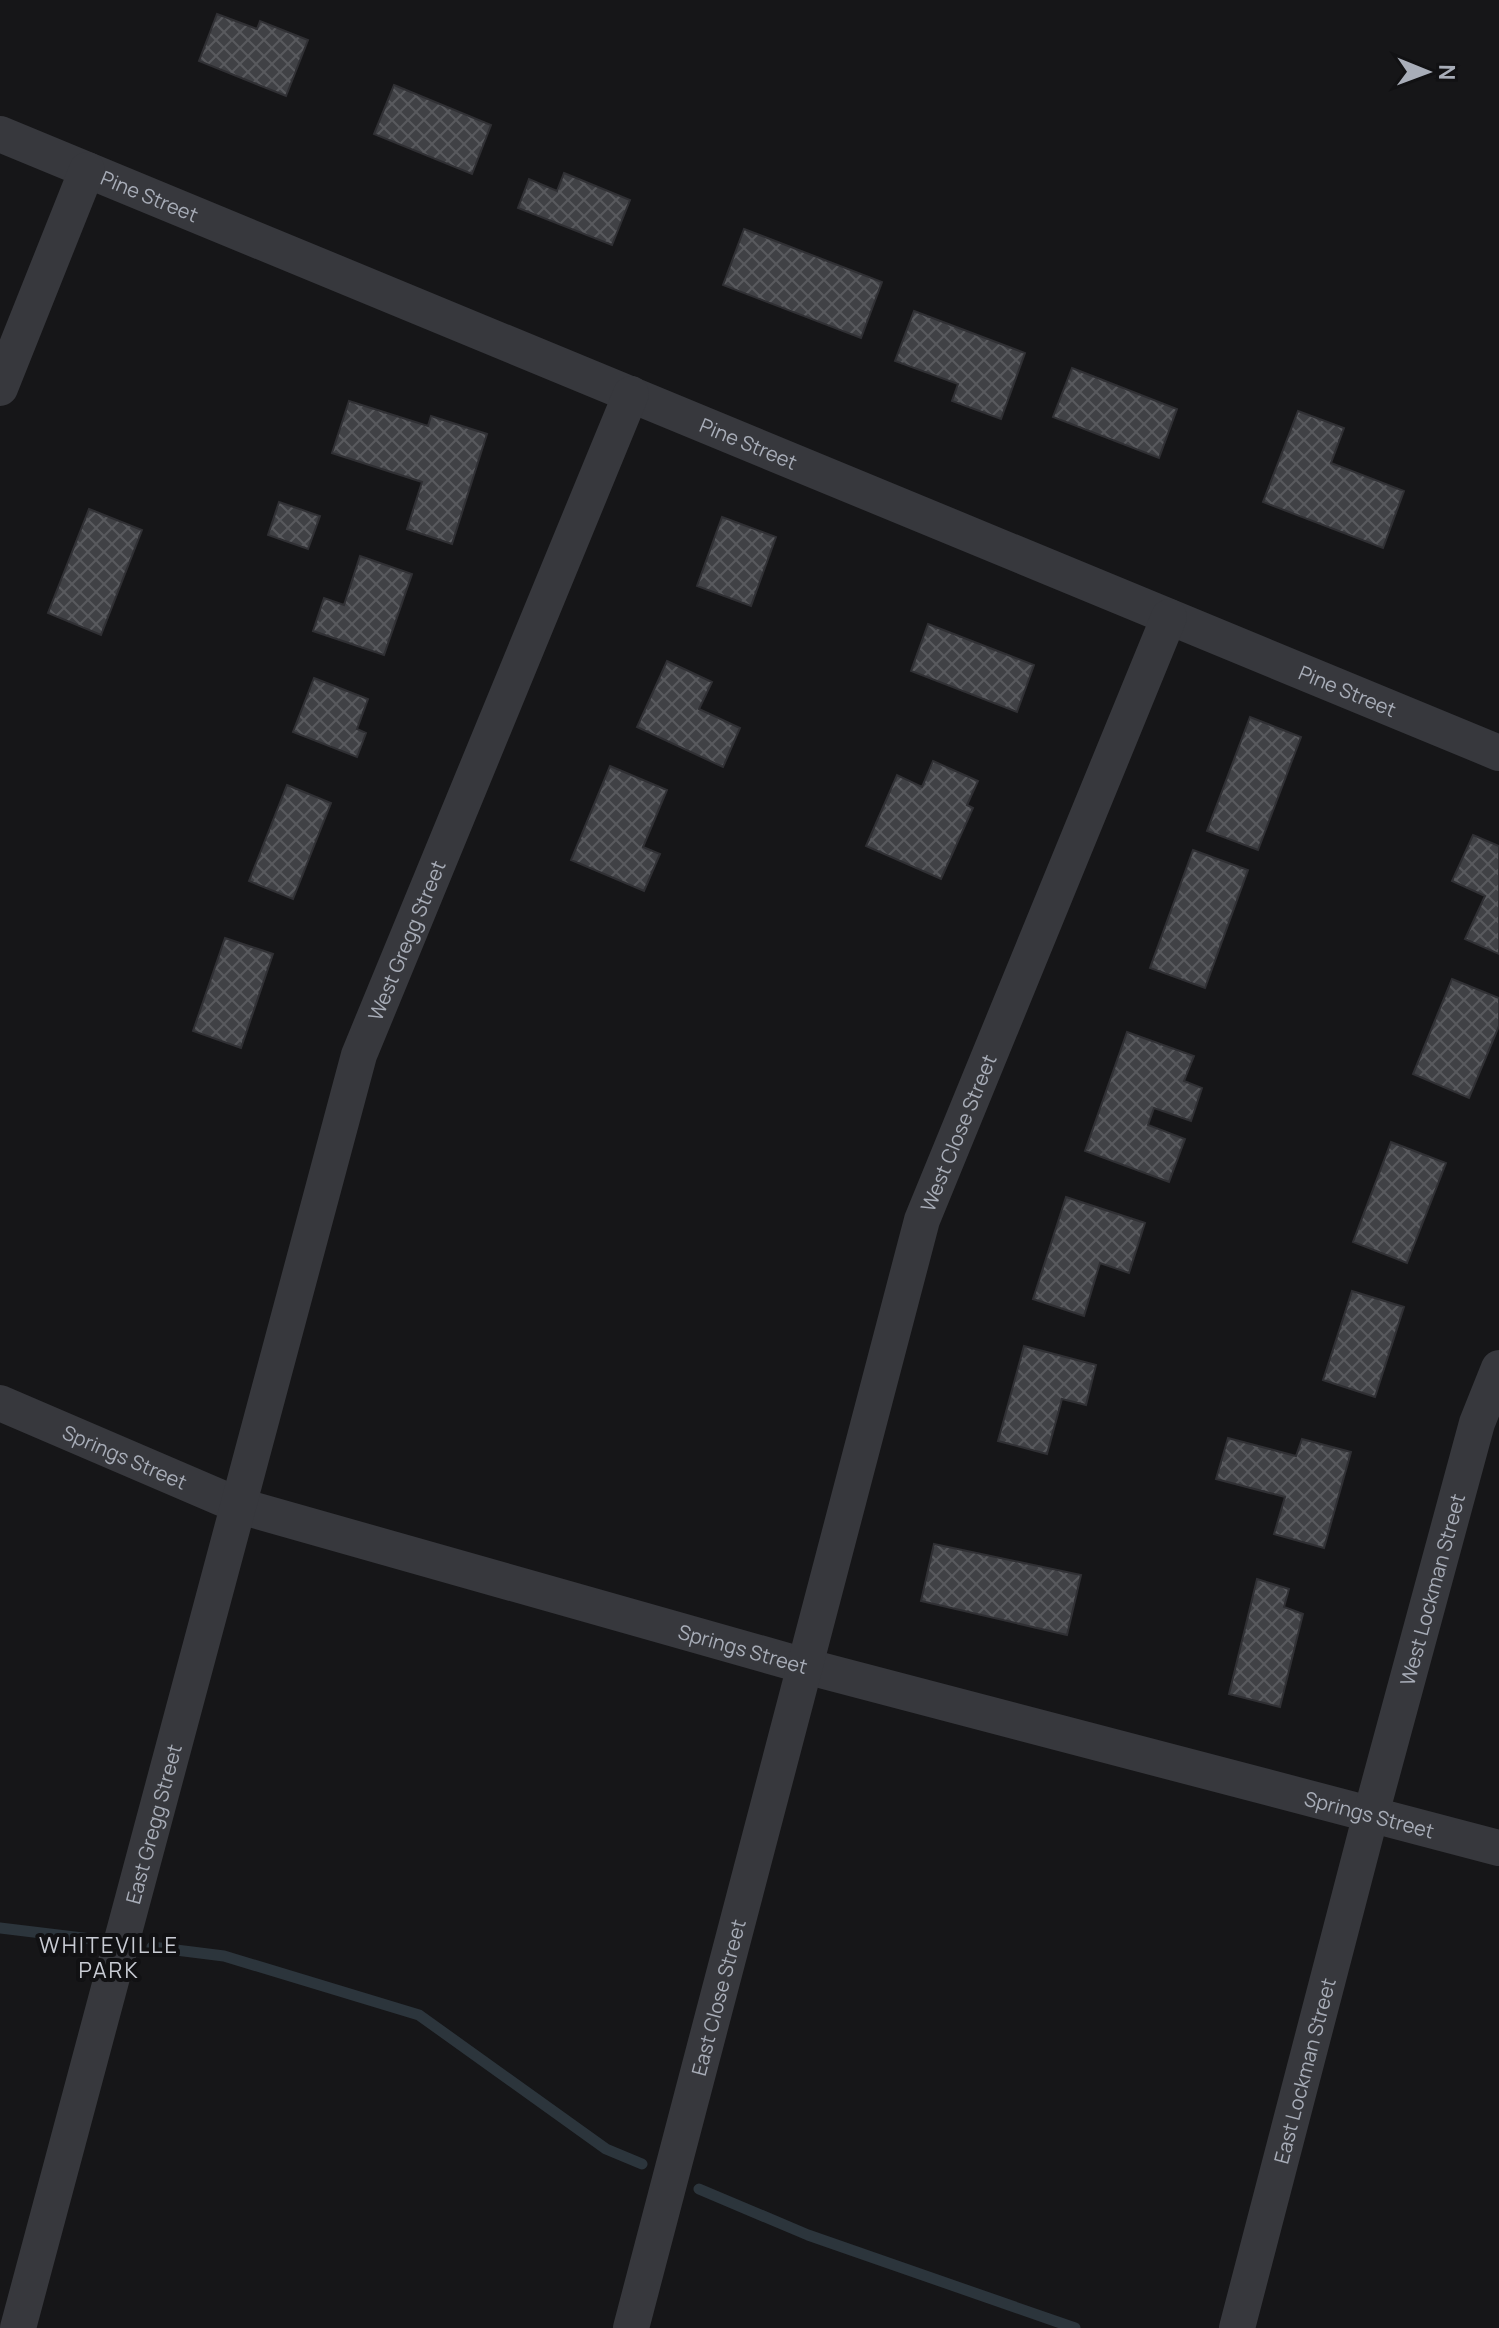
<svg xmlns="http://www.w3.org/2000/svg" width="1499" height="2328" font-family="Manrope,sans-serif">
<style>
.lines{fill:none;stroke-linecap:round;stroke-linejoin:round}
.stream{stroke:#2c353c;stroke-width:11}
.building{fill:url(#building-cross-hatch);stroke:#303034;stroke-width:2}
.street{stroke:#37383d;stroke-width:36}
.labels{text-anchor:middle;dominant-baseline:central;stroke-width:8;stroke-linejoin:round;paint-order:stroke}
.street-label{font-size:20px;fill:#a8adb8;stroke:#111113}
.neighbourhood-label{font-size:22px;letter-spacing:2px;fill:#c9ccd4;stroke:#111113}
</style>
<defs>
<pattern id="building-cross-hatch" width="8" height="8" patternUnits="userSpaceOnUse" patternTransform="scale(2)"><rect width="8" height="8" fill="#404145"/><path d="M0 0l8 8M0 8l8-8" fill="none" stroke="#595a5e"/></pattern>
</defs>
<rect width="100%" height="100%" fill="#161618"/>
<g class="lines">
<!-- stream -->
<path class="stream" d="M0,1928L91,1939
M152,1947L224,1956L419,2015L606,2149L642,2164
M699,2189L808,2235L1075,2328"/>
</g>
<!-- building -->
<path class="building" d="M217,14L257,29L260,21L308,40L286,96L199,61Z
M394,85L491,125L472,174L374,134Z
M564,173L630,200L612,245L518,208L529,179L557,191Z
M744,229L882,282L861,338L723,285Z
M914,311L1025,353L1001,419L952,401L958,384L895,361Z
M1072,368L1177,409L1159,458L1053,417Z
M349,401L428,426L431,416L487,434L452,544L407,529L422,482L332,453Z
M1298,411L1344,428L1331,463L1404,491L1383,548L1263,502Z
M279,502L320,516L308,549L268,535Z
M89,509L142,530L101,635L48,613Z
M722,517L776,537L751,606L697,586Z
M360,556L412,574L384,655L313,631L324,598L344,605Z
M928,624L1034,665L1017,712L911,671Z
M667,661L712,682L699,709L740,728L723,767L637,727Z
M314,678L368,699L357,729L366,733L357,757L293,732Z
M1250,717L1301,737L1258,850L1207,831Z
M933,761L978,781L967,805L973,808L941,879L866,846L897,775L922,787Z
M610,766L667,790L643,847L660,854L644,891L571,860Z
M287,785L331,803L293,899L249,881Z
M1473,835L1499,846V954L1465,939L1485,896L1452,881Z
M1193,850L1248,870L1205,988L1150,968Z
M225,938L273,954L241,1048L193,1031Z
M1452,979L1499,998V1026L1469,1098L1413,1074Z
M1127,1032L1194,1056L1184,1081L1202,1088L1191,1121L1154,1108L1148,1125L1185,1139L1169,1182L1085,1151Z
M1391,1142L1446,1163L1407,1263L1353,1242Z
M1066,1197L1145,1223L1129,1273L1100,1263L1084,1316L1033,1299Z
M1352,1291L1404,1307L1375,1397L1323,1380Z
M1024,1346L1096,1365L1086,1405L1062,1399L1047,1454L998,1441Z
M1228,1438L1296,1456L1302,1439L1351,1452L1324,1548L1274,1534L1285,1497L1216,1479Z
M934,1544L1081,1575L1067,1635L921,1601Z
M1257,1579L1289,1589L1284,1607L1303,1614L1280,1707L1229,1694Z"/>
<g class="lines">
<!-- street -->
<g class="street">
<path id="s1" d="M0,134L1499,753"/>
<path d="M0,388L87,170"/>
<path id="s2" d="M0,1403L240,1506L805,1666L1499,1848"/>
<path id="s3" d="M18,2328L359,1055L631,394"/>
<path id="s4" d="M631,2328L922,1220L1169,617"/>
<path id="s5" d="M1237,2328L1371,1814L1477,1423L1499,1368"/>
</g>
</g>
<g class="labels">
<!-- street labels -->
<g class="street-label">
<text stroke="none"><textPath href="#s1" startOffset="162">Pine Street</textPath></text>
<text stroke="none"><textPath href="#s1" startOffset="810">Pine Street</textPath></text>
<text stroke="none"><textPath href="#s1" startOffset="1458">Pine Street</textPath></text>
<text stroke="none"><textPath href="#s3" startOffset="1442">West Gregg Street</textPath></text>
<text stroke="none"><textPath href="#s4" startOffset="1240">West Close Street</textPath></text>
<text stroke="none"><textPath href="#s2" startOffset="136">Springs Street</textPath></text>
<text stroke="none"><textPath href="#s5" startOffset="764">West Lockman Street</textPath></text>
<text stroke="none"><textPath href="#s2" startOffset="784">Springs Street</textPath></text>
<text stroke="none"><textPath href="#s2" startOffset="1432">Springs Street</textPath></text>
<text stroke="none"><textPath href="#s3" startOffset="522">East Gregg Street</textPath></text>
<text stroke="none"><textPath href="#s4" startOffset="342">East Close Street</textPath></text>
<text stroke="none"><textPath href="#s5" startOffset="266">East Lockman Street</textPath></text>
</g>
<!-- neighbourhood labels -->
<g class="neighbourhood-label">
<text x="109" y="1945">WHITEVILLE<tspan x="109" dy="25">PARK</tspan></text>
</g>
</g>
<!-- north arrow -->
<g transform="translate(1427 72) rotate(91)" stroke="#111113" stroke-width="6" paint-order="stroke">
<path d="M0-6L14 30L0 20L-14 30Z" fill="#a8adb8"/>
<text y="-12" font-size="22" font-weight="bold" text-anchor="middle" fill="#a8adb8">N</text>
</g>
</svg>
